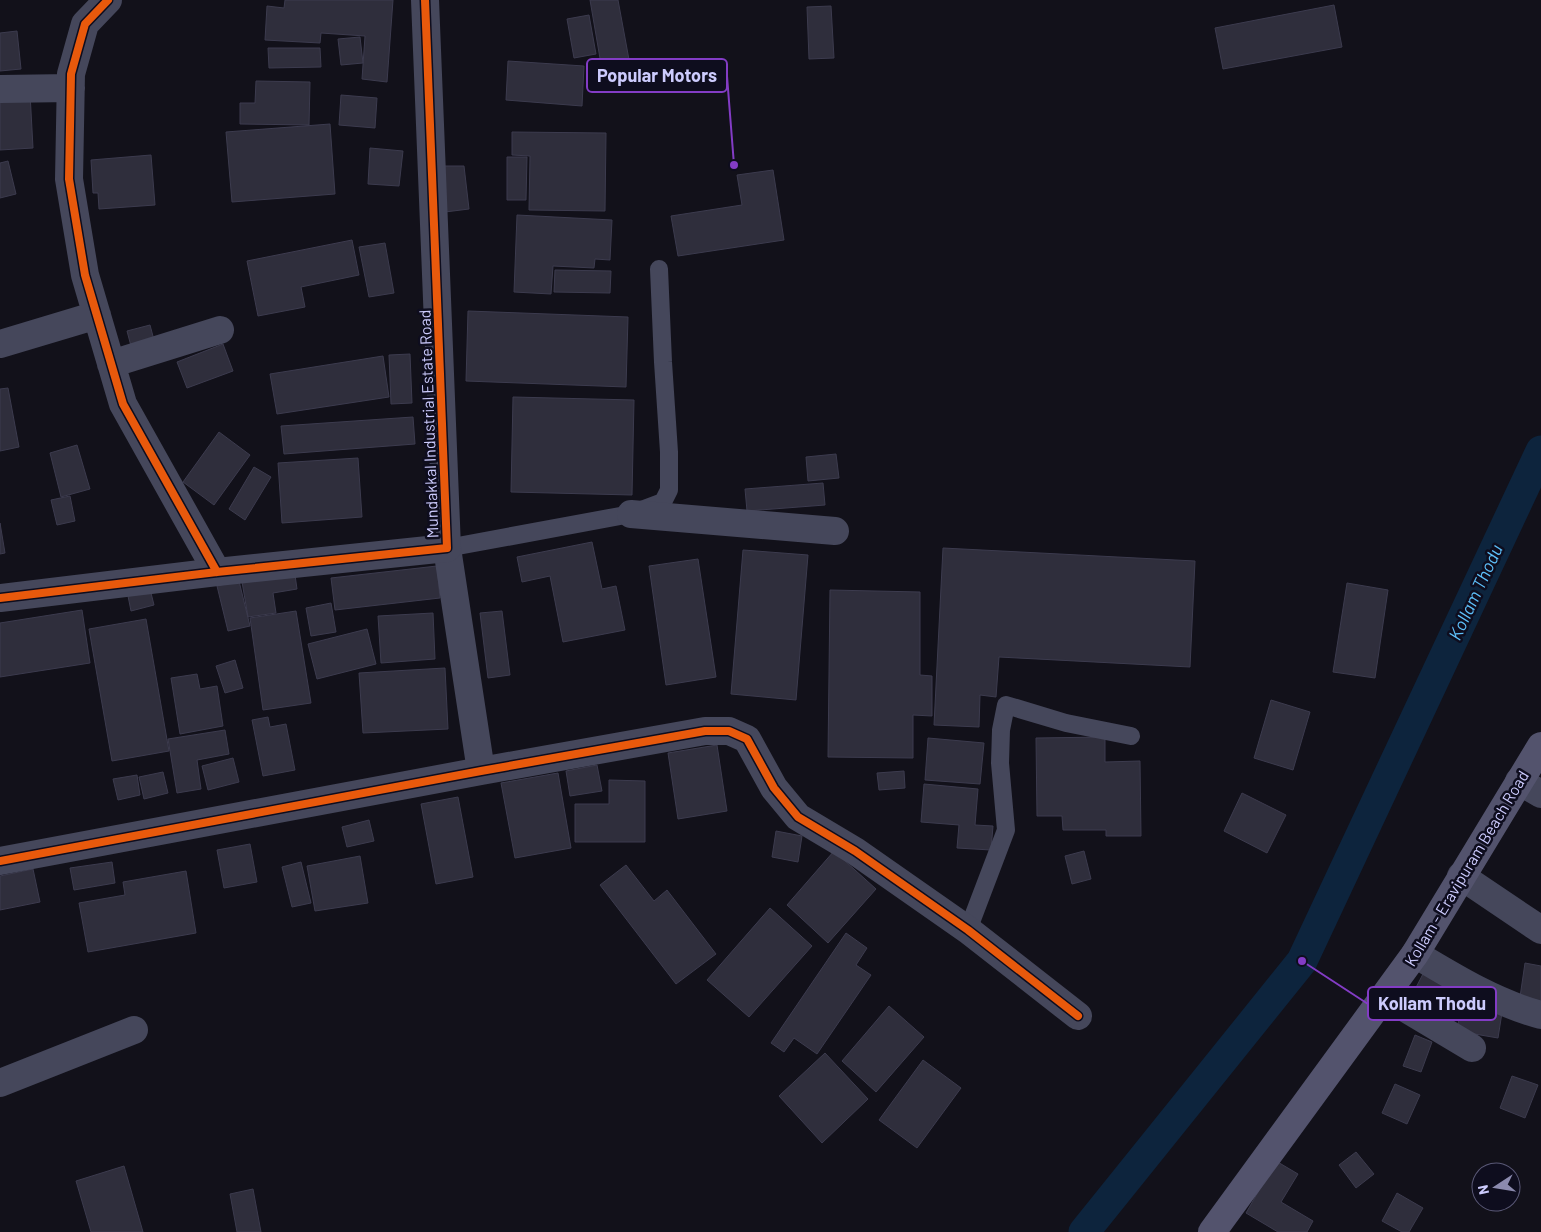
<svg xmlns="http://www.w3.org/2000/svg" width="1541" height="1232" font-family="Barlow,sans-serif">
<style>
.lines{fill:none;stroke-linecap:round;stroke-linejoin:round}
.canal{stroke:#0d243d;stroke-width:31}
.building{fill:#2f2e3c;stroke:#3c3b4e}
.service{stroke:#45475b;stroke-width:18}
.minor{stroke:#45475b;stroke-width:28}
.tertiary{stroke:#45475b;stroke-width:28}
.secondary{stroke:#53536d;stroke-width:28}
.cycleway-casing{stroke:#0e0d1e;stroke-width:11}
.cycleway{stroke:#e8590c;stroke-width:8}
.labels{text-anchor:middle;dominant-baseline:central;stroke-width:5;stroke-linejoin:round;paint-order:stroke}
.street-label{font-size:16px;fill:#cccbfd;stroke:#0e0d1e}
.water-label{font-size:18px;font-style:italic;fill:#5dbff9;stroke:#0e0d1e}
.leader{fill:none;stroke:#833cc5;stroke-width:2}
.callout-dot{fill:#833cc5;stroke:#0e0d1e;stroke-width:2}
.callout{fill:#0e0d1e;stroke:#833cc5;stroke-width:2}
.callout-label{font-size:18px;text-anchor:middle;font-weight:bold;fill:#cccbfd}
</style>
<rect width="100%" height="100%" fill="#12111a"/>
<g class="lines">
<!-- canal -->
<path class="canal" d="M1084,1232L1302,961L1541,451"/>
</g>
<!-- building -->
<path class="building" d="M285,0H393L387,82L362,79L365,36L321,33L320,43L265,40L267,6L284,8Z
M590,0H618L630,65L602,70Z
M1334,5L1342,47L1223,69L1215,28Z
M831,6L834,58L809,59L807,7Z
M589,15L596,54L574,58L567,19Z
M17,31L21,69L0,71V33Z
M360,37L363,63L341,65L338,39Z
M268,48H320L321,67L269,68Z
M508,61L584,66L582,106L506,100Z
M256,81L310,82L309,125L240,124V103H255Z
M30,93L33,148L0,150V94Z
M341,95L377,98L375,128L339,125Z
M330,124L335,194L232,202L226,132Z
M512,132L606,133L605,211L529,210L530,156L512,155Z
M370,148L403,151L399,186L368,184Z
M151,155L155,205L99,209L98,193H93L91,160Z
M507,157H527L526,200H507Z
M8,161L16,194L0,198V163Z
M436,166H464L469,209L437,213Z
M773,170L784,240L678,256L671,216L742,205L737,175Z
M517,215L612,220L610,260L595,259L594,268L553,266L551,294L514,292Z
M352,240L359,275L301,287L305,307L258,316L247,261Z
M385,243L394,293L369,297L359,247Z
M555,270L611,271L610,293L554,292Z
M468,311L628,317L626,387L466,381Z
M150,325L154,340L131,346L127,331Z
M223,344L233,371L187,388L177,362Z
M410,354L412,403L391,404L389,355Z
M383,356L389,397L277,414L270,374Z
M8,388L19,447L0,451V389Z
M513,397L634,400L632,495L511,492Z
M413,417L415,444L284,454L281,426Z
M219,432L250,455L214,505L183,482Z
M77,445L90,489L61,497L50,453Z
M836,454L839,478L808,481L806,457Z
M358,458L362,517L282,523L278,463Z
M254,467L271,477L245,520L229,509Z
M823,483L825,505L747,511L745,489Z
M70,496L75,521L57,525L51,500Z
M0,523L5,553L0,554Z
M592,542L602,589L616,586L625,630L563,642L550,576L522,582L517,557Z
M943,548L1195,561L1190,667L999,657L996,697L980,695L979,727L934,725Z
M743,550L808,555L796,700L731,694Z
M698,559L716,677L666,685L649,566Z
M437,566L440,598L335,610L331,578Z
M294,568L297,589L273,593L276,613L248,617L241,576Z
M148,581L154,605L131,611L126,586Z
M239,581L250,626L228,631L217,586Z
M1347,583L1388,590L1375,678L1333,672Z
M830,590L920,592V675L932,676V716L913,715V758L828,757Z
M331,603L336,632L311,636L306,608Z
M82,610L90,663L0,677V623Z
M296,611L311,703L263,710L250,618Z
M502,611L510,675L488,678L480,613Z
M433,613L435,659L381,663L378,616Z
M146,619L169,751L112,761L89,629Z
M367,629L376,664L317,679L308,644Z
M235,660L243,688L225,693L216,666Z
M445,668L448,729L363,733L359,673Z
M197,674L200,689L217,686L223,726L180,734L171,678Z
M1271,700L1310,712L1293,770L1254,758Z
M268,717L270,727L286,724L295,770L263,776L252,720Z
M225,730L229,754L197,760L201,789L177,793L168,739Z
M1105,737V762L1140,761L1141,836H1106V830H1063L1062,816H1037L1036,738Z
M928,738L984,743L980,784L925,780Z
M717,745L727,811L678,819L668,753Z
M233,758L239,782L208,790L202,766Z
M597,765L602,791L570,796L566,771Z
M904,771L905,788L879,790L877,773Z
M163,772L168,793L144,799L139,777Z
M558,773L571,848L515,858L501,783Z
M137,775L140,795L118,800L113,779Z
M609,780L645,781V842H575V804H609Z
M924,784L978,789L975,825L993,826L991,850L957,848L959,825L921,822Z
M1242,793L1286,815L1267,853L1224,831Z
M458,797L473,877L436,884L421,804Z
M369,820L374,841L347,847L342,827Z
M776,831L802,836L798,862L772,857Z
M250,844L257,882L224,888L217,850Z
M834,851L876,889L828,943L787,905Z
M1084,851L1091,879L1072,884L1065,856Z
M360,856L368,903L315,911L307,866Z
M112,862L115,883L74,890L70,868Z
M301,862L311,903L292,907L282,867Z
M626,865L654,901L667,890L716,954L676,984L600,885Z
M33,869L40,902L0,910V876Z
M186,871L196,933L88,952L79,903L125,895L123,882Z
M770,908L812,946L749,1017L707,980Z
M846,933L867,948L856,965L871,975L817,1054L794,1038L784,1052L771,1043Z
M1525,963L1541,966V1001L1520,997Z
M1424,972L1459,990L1445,1017L1410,999Z
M1463,994L1504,1000L1498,1038L1457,1031Z
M889,1006L924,1037L876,1092L842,1061Z
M1415,1035L1432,1042L1421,1072L1403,1066Z
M825,1053L868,1099L822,1143L779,1096Z
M923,1060L961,1088L917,1148L879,1120Z
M1512,1076L1538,1085L1525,1118L1500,1108Z
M1395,1084L1420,1095L1407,1124L1382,1113Z
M1356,1152L1374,1174L1356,1188L1339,1165Z
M1276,1161L1298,1174L1281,1202L1313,1221L1307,1232H1278L1246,1213Z
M124,1166L143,1232H91L76,1181Z
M253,1189L261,1232H237L230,1194Z
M1397,1193L1423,1208L1409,1232H1402L1382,1221Z"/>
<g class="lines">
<!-- service -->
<path class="service" d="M447,548L631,514L663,502L669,490V452L663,362L659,269
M968,930L1006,830L1000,763L1001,730L1006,705L1066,723L1131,736"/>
<!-- minor -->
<path class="minor" d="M108,0L85,24L71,74L69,179L85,275L123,404L217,572
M0,89L71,88
M0,344L97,315
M111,364L220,330
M631,514L835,531
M447,548L481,771
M1519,781L1541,794
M0,861L481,771L705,731H729L747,739L774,788L798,817L855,851L968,930L1078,1016
M1461,876L1541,930
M1415,954C1455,978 1496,1003 1541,1015
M1385,996L1472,1048
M0,1083L134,1030"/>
<!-- tertiary -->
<path class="tertiary" d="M0,598L217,572L447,548L425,0"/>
<!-- secondary -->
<path class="secondary" d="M1212,1232L1415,954L1541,746"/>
<defs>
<path id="cycleway" d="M108,0L85,24L71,74L69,179L85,275L123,404L217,572
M0,598L217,572L447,548L425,0
M0,861L481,771L705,731H729L747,739L774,788L798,817L855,851L968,930L1078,1016"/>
</defs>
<!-- cycleway casing -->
<use href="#cycleway" class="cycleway-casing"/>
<!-- cycleway -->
<use href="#cycleway" class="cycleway"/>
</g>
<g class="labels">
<!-- street labels -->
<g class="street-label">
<text transform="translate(428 424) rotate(-92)">Mundakkal Industrial Estate Road</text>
<text transform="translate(1466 868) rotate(-59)">Kollam - Eravipuram Beach Road</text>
</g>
<!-- water labels -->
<g class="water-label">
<text transform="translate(1475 592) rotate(-65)">Kollam Thodu</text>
</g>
</g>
<!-- callouts -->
<path class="leader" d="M734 165L727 76M1302 961L1368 1004"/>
<g class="callout-dot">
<circle cx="734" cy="165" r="5"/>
<circle cx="1302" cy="961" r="5"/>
</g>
<g class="callout">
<rect x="587" y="59" width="140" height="33" rx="5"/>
<rect x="1368" y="987" width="128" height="33" rx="5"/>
</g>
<g class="callout-label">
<text x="657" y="82">Popular Motors</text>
<text x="1432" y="1010">Kollam Thodu</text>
</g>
<!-- north arrow -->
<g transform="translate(1496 1187) rotate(258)"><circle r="24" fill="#0e0d1e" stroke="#5a5977"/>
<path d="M0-4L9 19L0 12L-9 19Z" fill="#8b8aae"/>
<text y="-8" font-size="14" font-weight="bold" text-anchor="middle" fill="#cccbfd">N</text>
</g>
</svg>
